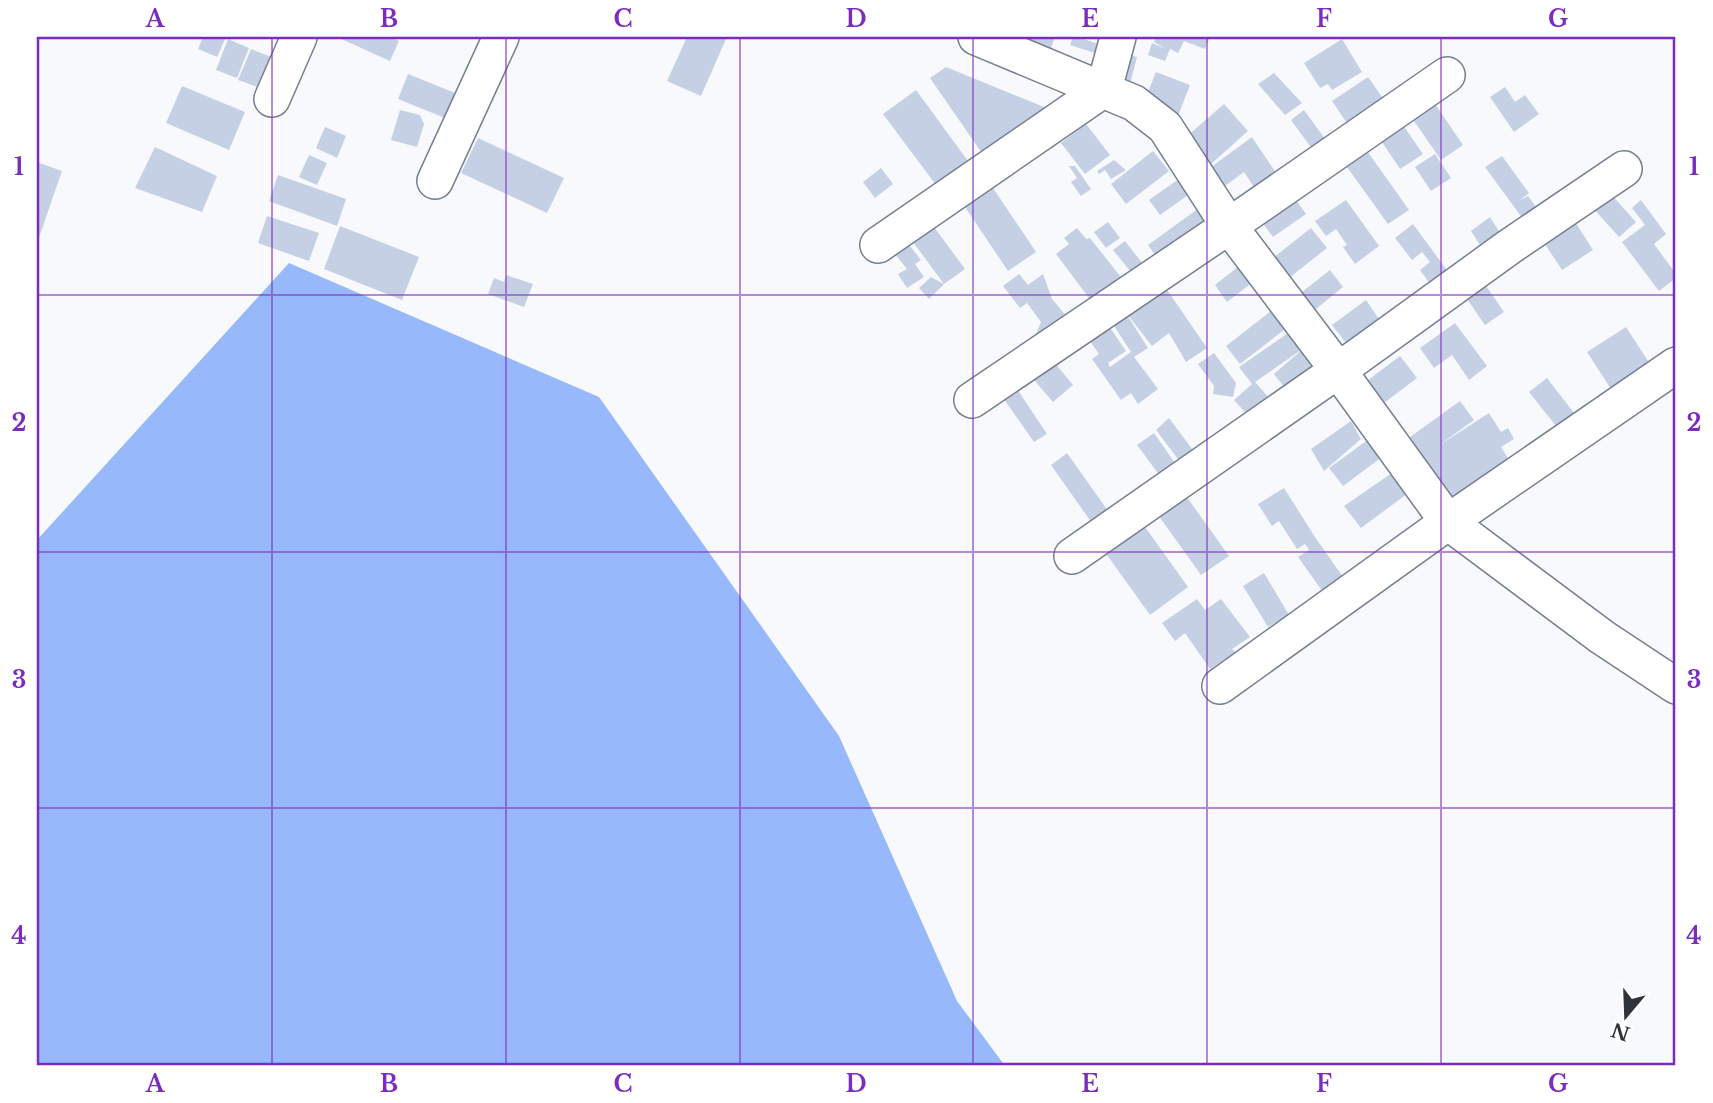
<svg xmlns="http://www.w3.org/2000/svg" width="1713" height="1103" font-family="'Libre Baskerville',serif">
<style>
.forest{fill:#97b9fb}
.building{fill:#c6d0e4}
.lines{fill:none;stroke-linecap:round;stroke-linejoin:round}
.street-casing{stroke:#757f91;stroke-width:38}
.street{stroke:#fff;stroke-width:35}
.grid{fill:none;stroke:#7b2cbf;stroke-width:2;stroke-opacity:0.55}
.neatline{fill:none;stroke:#7b2cbf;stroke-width:2.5}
.grid-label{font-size:23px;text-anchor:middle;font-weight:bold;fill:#7b2cbf}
</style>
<rect width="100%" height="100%" fill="#f7f9fd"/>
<!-- forest -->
<path class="forest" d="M289,263L599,397L839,736L957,1001L1005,1066H37V540Z"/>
<!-- building -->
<path class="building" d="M203,37H226L217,57L198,49Z
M337,37H389L399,41L390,61Z
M687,37H720L726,39L701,96L667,81Z
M1009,37H1055L1046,62Z
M1073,37H1078L1098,44L1095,53L1070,45Z
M1156,37H1210L1205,49L1184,41L1178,53L1170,49L1165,61L1148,55L1152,43L1166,49L1154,42Z
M228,39L249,48L237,78L216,70Z
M1342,39L1362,72L1332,90L1328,84L1320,88L1304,63Z
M251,49L277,59L266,90L238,80Z
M1117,52L1137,57L1129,88L1108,83Z
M946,67L1044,107V120L986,159L930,78Z
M1156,72L1190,85L1174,126L1144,102Z
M1274,73L1302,103L1285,115L1258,84Z
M408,74L460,95L450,120L398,99Z
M1368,77L1389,107L1353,132L1332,101Z
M182,86L245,112L229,150L166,123Z
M1505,87L1515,102L1525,95L1539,114L1514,132L1490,97Z
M916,90L971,165L939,189L883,114Z
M1427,92L1463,145L1441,160L1405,108Z
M1224,104L1248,131L1210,165L1186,137Z
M400,110L420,115L424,124L417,147L391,140Z
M1304,110L1331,147L1318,157L1291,120Z
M1396,115L1423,154L1400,169L1374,130Z
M1086,124L1110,155L1085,174L1061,143Z
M325,127L346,136L337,158L316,148Z
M1252,137L1282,182L1260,196L1244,172L1221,189L1207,170Z
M478,138L564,178L547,213L461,173Z
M1360,141L1409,210L1388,224L1339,156Z
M155,147L217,176L202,212L135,188Z
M1153,151L1169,171L1126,204L1111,184Z
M1435,154L1451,178L1431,191L1415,167Z
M309,155L327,163L317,185L299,177Z
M1502,156L1529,193L1520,200L1528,196L1547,222L1528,226L1485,167Z
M1114,160L1126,170L1111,179L1105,170L1099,174L1097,171Z
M37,162L62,171L37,243Z
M1069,166H1075L1091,189L1081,196L1071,182L1077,178Z
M881,168L893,184L875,198L863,182Z
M1186,174L1191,193L1160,215L1149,200Z
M278,175L346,199L337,226L269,201Z
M993,188L1036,252L1008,271L965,207Z
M1609,192L1636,222L1619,237L1592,207Z
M1293,196L1306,214L1273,237L1259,218Z
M1346,200L1379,246L1355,264L1343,247L1347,245L1336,229L1326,236L1315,221Z
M1641,200L1666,234L1654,244L1676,274V278L1659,291L1622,242L1645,225L1632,208Z
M1206,203L1223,227L1165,269L1148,245Z
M267,216L319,233L309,261L258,243Z
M1490,217L1509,247L1490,261L1471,231Z
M1572,217L1593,250L1562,270L1541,238Z
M1108,222L1120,238L1106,248L1094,232Z
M931,223L965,269L944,284L910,238Z
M1413,224L1457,284L1433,288L1420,270L1430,262L1422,252L1412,260L1395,238Z
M340,226L419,257L402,300L324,269Z
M1077,228L1086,239L1090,238L1128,286L1098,310L1056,254L1069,244L1064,238Z
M1311,228L1327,248L1289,278L1273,258Z
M903,237L921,260L915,264L924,277L907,288L898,274L907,269L890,248Z
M1125,241L1150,273L1139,282L1113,250Z
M1244,262L1257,279L1227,302L1215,285Z
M1330,270L1343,287L1311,313L1297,296Z
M1019,274L1028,285L1043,274L1052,299L1073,324L1046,344L1036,334L1041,322L1027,303L1020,308L1003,286Z
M1478,274L1504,312L1485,325L1458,286Z
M506,275L533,284L524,307L488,294L494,278L504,282Z
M931,277L944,284L929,299L919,288Z
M1159,278L1207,348L1186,362L1169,333L1152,346L1124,310L1148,348L1134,357L1158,389L1138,404L1131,393L1121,400L1092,359L1099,354L1090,341L1102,316L1126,351L1108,363L1110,367L1131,352L1107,315Z
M1366,300L1389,334L1357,357L1332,325Z
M1275,308L1289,326L1240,364L1226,346Z
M1455,323L1487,366L1469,380L1452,355L1434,368L1420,348Z
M1626,327L1650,364L1611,389L1587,352Z
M1294,329L1321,362L1286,389L1274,374L1304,348L1255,382L1272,401L1252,420L1234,400L1252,384L1239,367Z
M1214,353L1236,383L1233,397L1213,394L1214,386L1198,364Z
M1049,356L1073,385L1053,402L1028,373Z
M1400,356L1417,378L1380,406L1363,384Z
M1547,378L1574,413L1556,426L1529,392Z
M1013,383L1047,434L1034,442L1001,395Z
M1460,401L1474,420L1438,446L1489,413L1501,432L1508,428L1514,439L1501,447L1516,471L1457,508L1410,437Z
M1169,418L1198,457L1184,467L1156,430Z
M1351,421L1361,439L1324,471L1311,449Z
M1154,433L1182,473L1166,484L1137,445Z
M1369,439L1382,457L1343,486L1329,468Z
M1067,453L1111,515L1094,526L1051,465Z
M1392,473L1407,494L1361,528L1344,506Z
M1284,488L1315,537L1343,577L1323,592L1298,557L1309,550L1305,544L1297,549L1279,521L1272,526L1258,504Z
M1184,493L1229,556L1201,575L1156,512Z
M1135,513L1188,587L1150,615L1097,541Z
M1264,573L1289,615L1268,627L1243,586Z
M1197,599L1205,610L1221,599L1250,637L1232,649L1235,652L1210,669L1185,633L1175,641L1162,623Z"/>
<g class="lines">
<defs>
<path id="street" d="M976,37L1134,103L1165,127L1229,226L1338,370L1448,522L1602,637L1676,686
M272,99L299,37
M435,181L501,37
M878,245L1104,89L1118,37
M972,400L1229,226L1447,75
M1072,556L1357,357L1509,247L1624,169
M1220,686L1448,522L1676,365"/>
</defs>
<!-- street casing -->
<use href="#street" class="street-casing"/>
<!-- street -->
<use href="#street" class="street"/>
</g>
<!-- grid -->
<path class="grid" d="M272,37V1066M506,37V1066M740,37V1066M973,37V1066M1207,37V1066M1441,37V1066M37,295H1676M37,552H1676M37,808H1676"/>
<!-- border -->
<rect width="1713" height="1103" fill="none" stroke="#ffffff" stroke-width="77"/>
<!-- north arrow -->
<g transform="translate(1626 1016) rotate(199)" stroke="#ffffff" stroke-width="5" paint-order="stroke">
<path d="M0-5L12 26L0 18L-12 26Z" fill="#2f333b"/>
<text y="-10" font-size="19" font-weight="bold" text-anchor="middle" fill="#2f333b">N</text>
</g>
<rect x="38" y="38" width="1636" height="1026" class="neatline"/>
<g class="grid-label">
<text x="155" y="27">A</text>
<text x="389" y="27">B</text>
<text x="623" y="27">C</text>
<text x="856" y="27">D</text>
<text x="1090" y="27">E</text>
<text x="1324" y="27">F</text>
<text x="1558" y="27">G</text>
<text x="19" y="175">1</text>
<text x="1694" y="175">1</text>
<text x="19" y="431">2</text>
<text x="1694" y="431">2</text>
<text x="19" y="688">3</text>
<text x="1694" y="688">3</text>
<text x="19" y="944">4</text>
<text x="1694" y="944">4</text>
<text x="155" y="1092">A</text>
<text x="389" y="1092">B</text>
<text x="623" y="1092">C</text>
<text x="856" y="1092">D</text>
<text x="1090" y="1092">E</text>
<text x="1324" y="1092">F</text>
<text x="1558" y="1092">G</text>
</g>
</svg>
